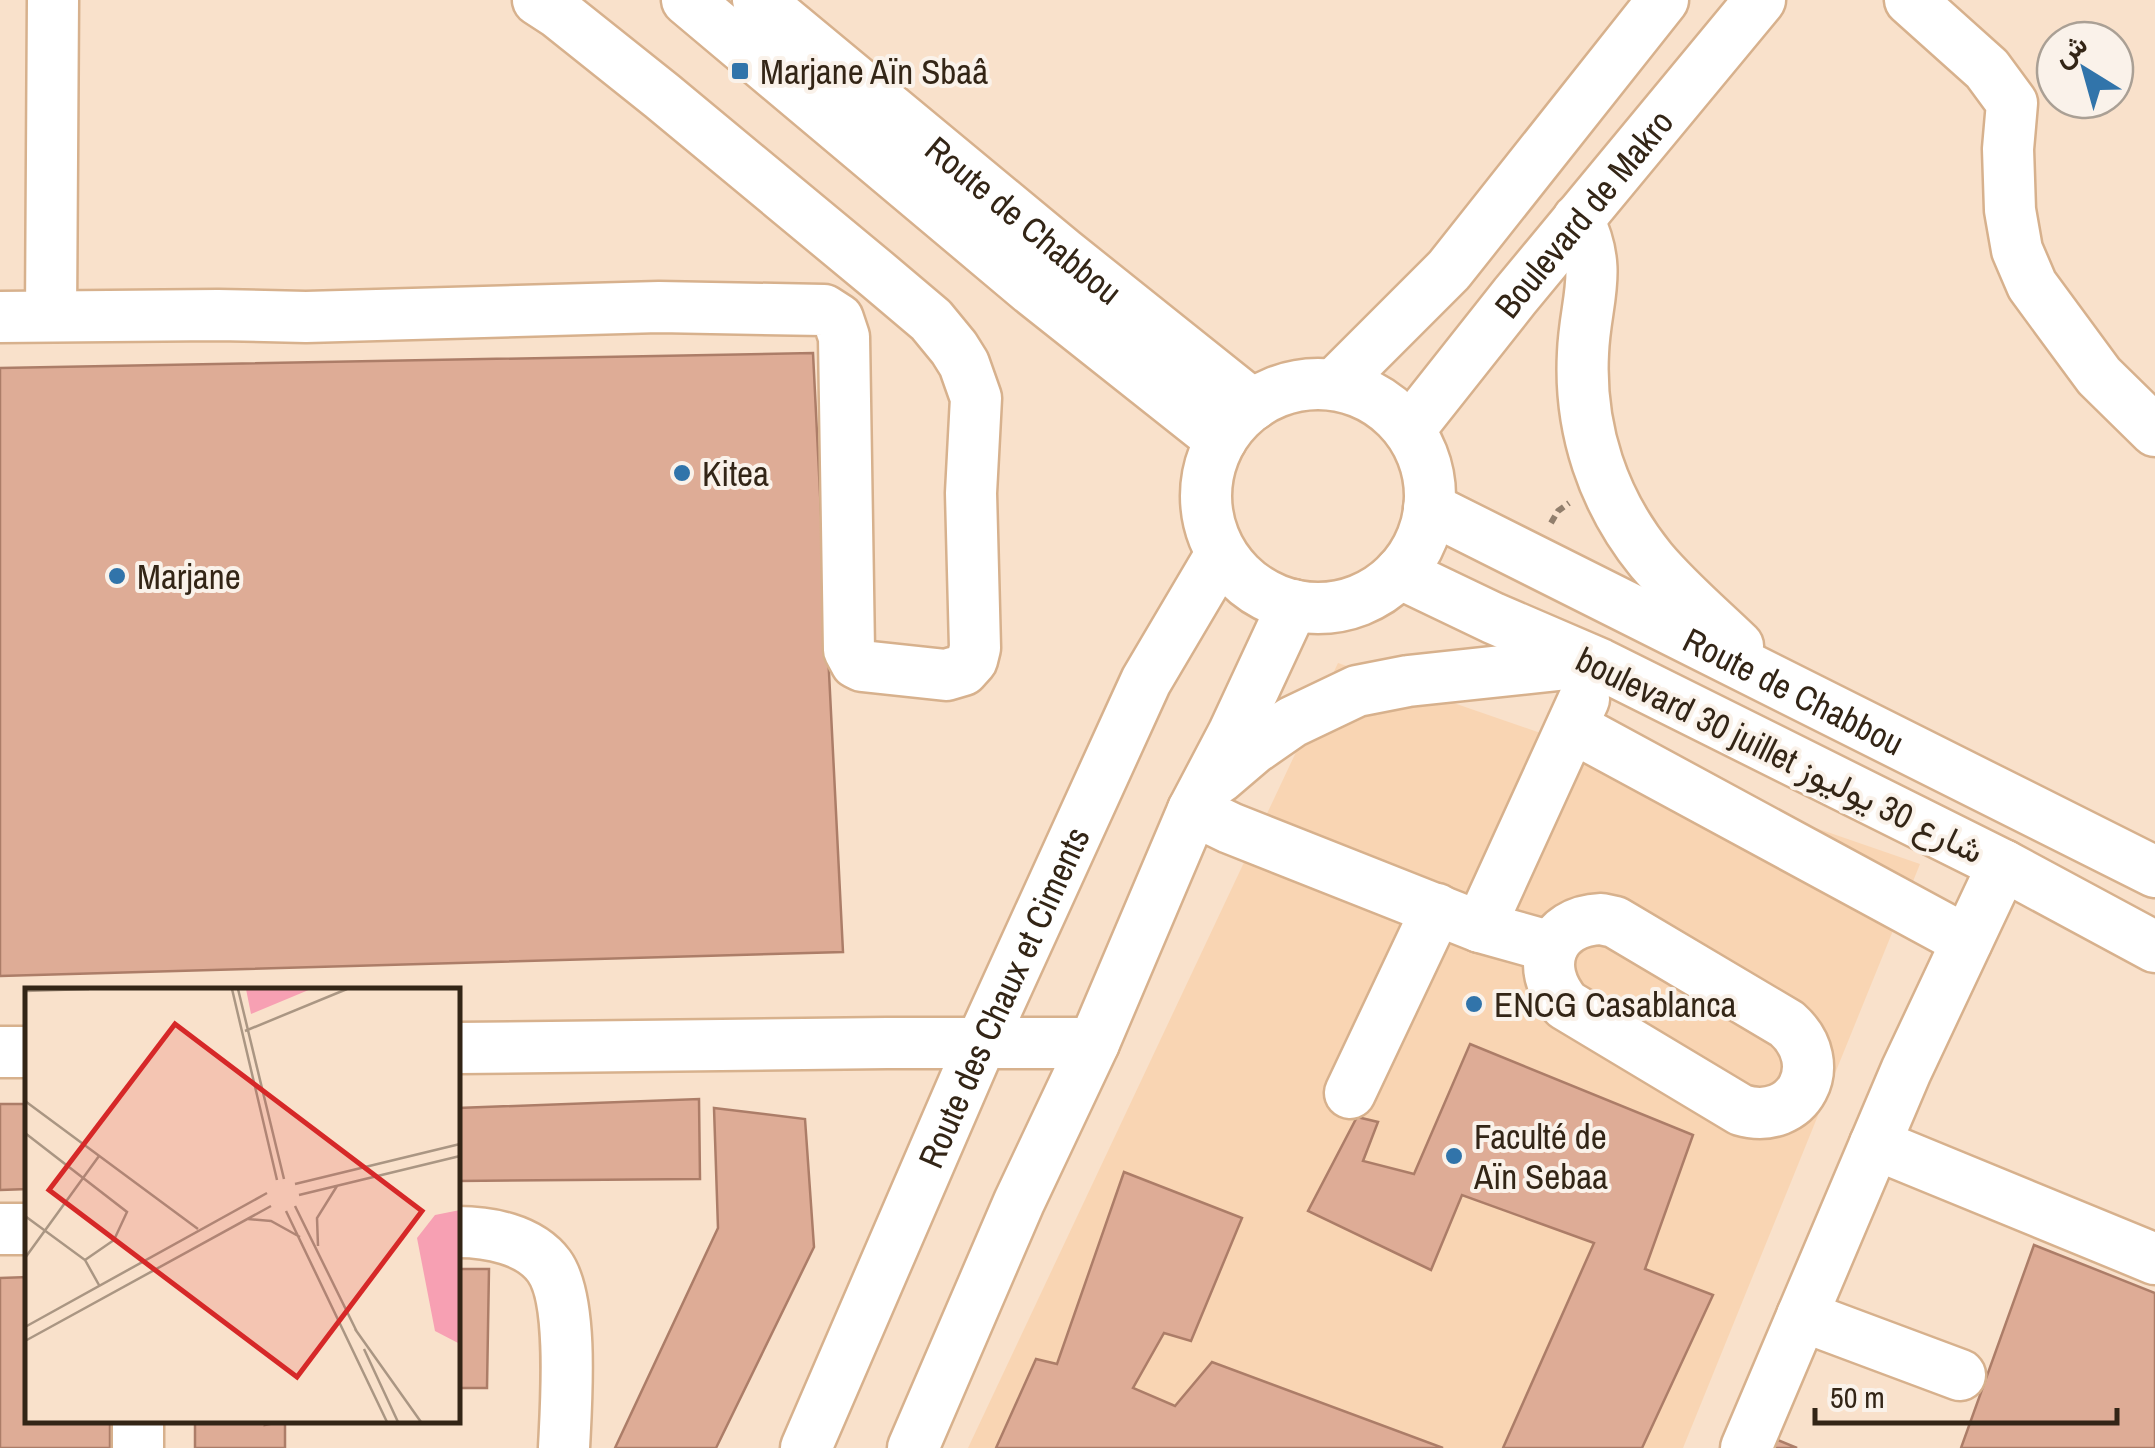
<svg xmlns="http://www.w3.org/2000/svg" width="2155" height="1448" font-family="'Archivo Narrow',Vazirmatn,sans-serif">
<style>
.built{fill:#f9d5b3}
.building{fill:#deac96;stroke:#ac7d68;stroke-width:2.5}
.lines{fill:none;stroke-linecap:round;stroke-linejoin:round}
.minor-casing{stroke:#d7b18d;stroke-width:55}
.path{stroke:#917e6c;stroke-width:6;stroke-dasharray:8 5;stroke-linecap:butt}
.minor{stroke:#fff;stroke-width:50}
.poi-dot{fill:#3174aa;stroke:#faf2ea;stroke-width:4}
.labels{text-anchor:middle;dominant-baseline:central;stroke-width:8;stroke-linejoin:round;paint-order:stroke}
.poi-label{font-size:35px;fill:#332516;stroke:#faf2ea;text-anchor:start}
.street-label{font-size:35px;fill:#332516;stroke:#faf2ea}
.inset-road{fill:none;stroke:#aa9683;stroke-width:2.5}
.view{fill:#d62828;fill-opacity:0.15;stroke:#d62828;stroke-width:5}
.inset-edge{fill:none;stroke:#332516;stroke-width:5}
</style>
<rect width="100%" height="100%" fill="#f9e1cb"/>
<polygon class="built" points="1338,663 1920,864 1683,1448 968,1448"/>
<g class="building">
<polygon points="813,353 843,952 0,976 0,368"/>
<polygon points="1470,1044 1693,1135 1645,1269 1713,1295 1642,1448 1503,1448 1594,1243 1462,1195 1431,1270 1308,1211 1357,1117 1378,1122 1363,1161 1414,1174"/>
<polygon points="699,1099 700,1179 458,1181 458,1108"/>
<polygon points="0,1104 28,1104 28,1189 0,1190"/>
<polygon points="714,1108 805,1119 814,1247 716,1448 615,1448 718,1228"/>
<polygon points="1124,1172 1242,1218 1191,1341 1164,1333 1133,1388 1175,1406 1212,1362 1443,1448 996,1448 1036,1359 1057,1364"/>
<polygon points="2034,1245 2155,1293 2155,1448 1961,1448"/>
<polygon points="458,1269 489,1269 487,1388 458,1388"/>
<polygon points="28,1277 28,1420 110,1420 110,1448 0,1448 0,1278"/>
<polygon points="195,1420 266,1420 265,1425 285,1421 285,1448 195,1448"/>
<polygon points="1763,1434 1797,1448 1758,1448"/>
</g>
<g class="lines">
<g class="minor-casing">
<g id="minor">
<polyline points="687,0 1032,290 1221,440"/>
<path id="s1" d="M 758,0 L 1063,253 L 1253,405"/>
<polyline points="1910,0 1987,69 2012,103 2008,149 2010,210 2017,250 2032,285 2099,376 2155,431"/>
<path d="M 1578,219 C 1604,271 1585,300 1583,353 C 1579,429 1603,501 1651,560 C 1677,591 1709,618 1738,646"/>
<polyline points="51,316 53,0"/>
<polyline points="0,317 218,315 306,317 659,307 824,310 838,319 844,337 849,650 856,663 862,666 946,675 963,670 972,660 975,648 971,493 976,398 964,364 954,348 931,320 879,276 662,96 558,13 538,0"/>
<circle cx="1318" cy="496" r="112"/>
<polyline points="1335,384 1449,270 1663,0"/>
<path id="s2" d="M 1409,430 L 1515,296 L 1760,0"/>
<path id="s3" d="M 1429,508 L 2155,872"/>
<polyline points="1399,573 1493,618 1600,664 2003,865 2155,947"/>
<polyline points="1572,727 1967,941"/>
<polyline points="1219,778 1253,749 1292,722 1357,691 1408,681 1586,662"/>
<polyline points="1193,810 1230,828 1480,927 1552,947"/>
<path d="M 1601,919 L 1615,922 L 1787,1024 C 1832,1064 1799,1127 1741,1110 L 1566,1005 C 1533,967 1550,921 1601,919 Z"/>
<polyline points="1480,927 1584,699"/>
<polyline points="458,1048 887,1043 1094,1043"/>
<polyline points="0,1052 28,1052"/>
<polyline points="1350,1093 1437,909"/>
<polyline points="1875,1144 2155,1259"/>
<polyline points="0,1229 28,1229"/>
<path d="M 458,1232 C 488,1232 529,1239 549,1266 C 574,1300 566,1405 564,1448"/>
<polyline points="1802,1316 1960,1375"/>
<polyline points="138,1420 138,1448"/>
<path id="s4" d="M 806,1448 L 981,1043 L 1146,681 L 1221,554"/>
<polyline points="913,1448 1019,1202 1094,1043 1193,810 1233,734 1293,605"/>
<polyline points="1746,1448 1906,1071 2003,865"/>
</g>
</g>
<polyline class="path" points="1551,523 1558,511 1569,503"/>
<use href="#minor" class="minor"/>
</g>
<g class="poi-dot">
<rect x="730" y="61" width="20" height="20" rx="5"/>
<circle cx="682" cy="473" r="10"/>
<circle cx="117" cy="576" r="10"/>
<circle cx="1474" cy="1004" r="10"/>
<circle cx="1454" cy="1156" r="10"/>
</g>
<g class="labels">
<g class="poi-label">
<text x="760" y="71">Marjane Aïn Sbaâ</text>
<text x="702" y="473">Kitea</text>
<text x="137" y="576">Marjane</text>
<text x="1494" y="1004">ENCG Casablanca</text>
<text x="1474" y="1136">Faculté de<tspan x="1474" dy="40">Aïn Sebaa</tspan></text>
</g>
<g class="street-label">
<text stroke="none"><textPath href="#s2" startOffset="278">Boulevard de Makro</textPath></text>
<text stroke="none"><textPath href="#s1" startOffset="345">Route de Chabbou</textPath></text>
<text stroke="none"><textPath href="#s3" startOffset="408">Route de Chabbou</textPath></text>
<text transform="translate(1780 755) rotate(26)">boulevard 30 juillet شارع 30 يوليوز</text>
<text stroke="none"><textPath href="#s4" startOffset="492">Route des Chaux et Ciments</textPath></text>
</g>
</g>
<g transform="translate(25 988)">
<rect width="435" height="435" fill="#f9e1cb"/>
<path d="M 221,1 L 286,1 L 226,26 ZM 435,222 L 435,356 L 410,343 L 392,250 L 410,227 Z" fill="#f7a0b3"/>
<path class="inset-road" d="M 207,1 L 252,192M 213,1 L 259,191M 0,3 L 64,1M 220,43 L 322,1M 0,113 L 173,241M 0,145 L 102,224 L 89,252 L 60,272M 270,196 L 435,156M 274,207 L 435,168M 270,218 L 332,344M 261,223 L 362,434M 0,228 L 60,272 L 74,297M 223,231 L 246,233 L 275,249M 293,258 L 292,230 L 312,198M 0,270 L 74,168M 0,339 L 242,205M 330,341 L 396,434M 0,353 L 246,218M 339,361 L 373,434"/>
<path class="view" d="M 150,36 L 397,223 L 272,389 L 24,202 Z"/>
<rect width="435" height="435" class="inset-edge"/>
</g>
<g transform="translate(2085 70) rotate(323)"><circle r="48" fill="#faf2ea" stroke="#aaa095" stroke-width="2.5"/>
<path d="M0-8L18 38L0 25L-18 38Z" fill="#3174aa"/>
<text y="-15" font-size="28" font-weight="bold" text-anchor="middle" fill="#332516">ش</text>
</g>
<path d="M1815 1408v15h302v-15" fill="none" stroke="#332516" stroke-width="5"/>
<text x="1830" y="1408" font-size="30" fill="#332516" stroke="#faf2ea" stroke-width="8" paint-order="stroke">50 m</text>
</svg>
